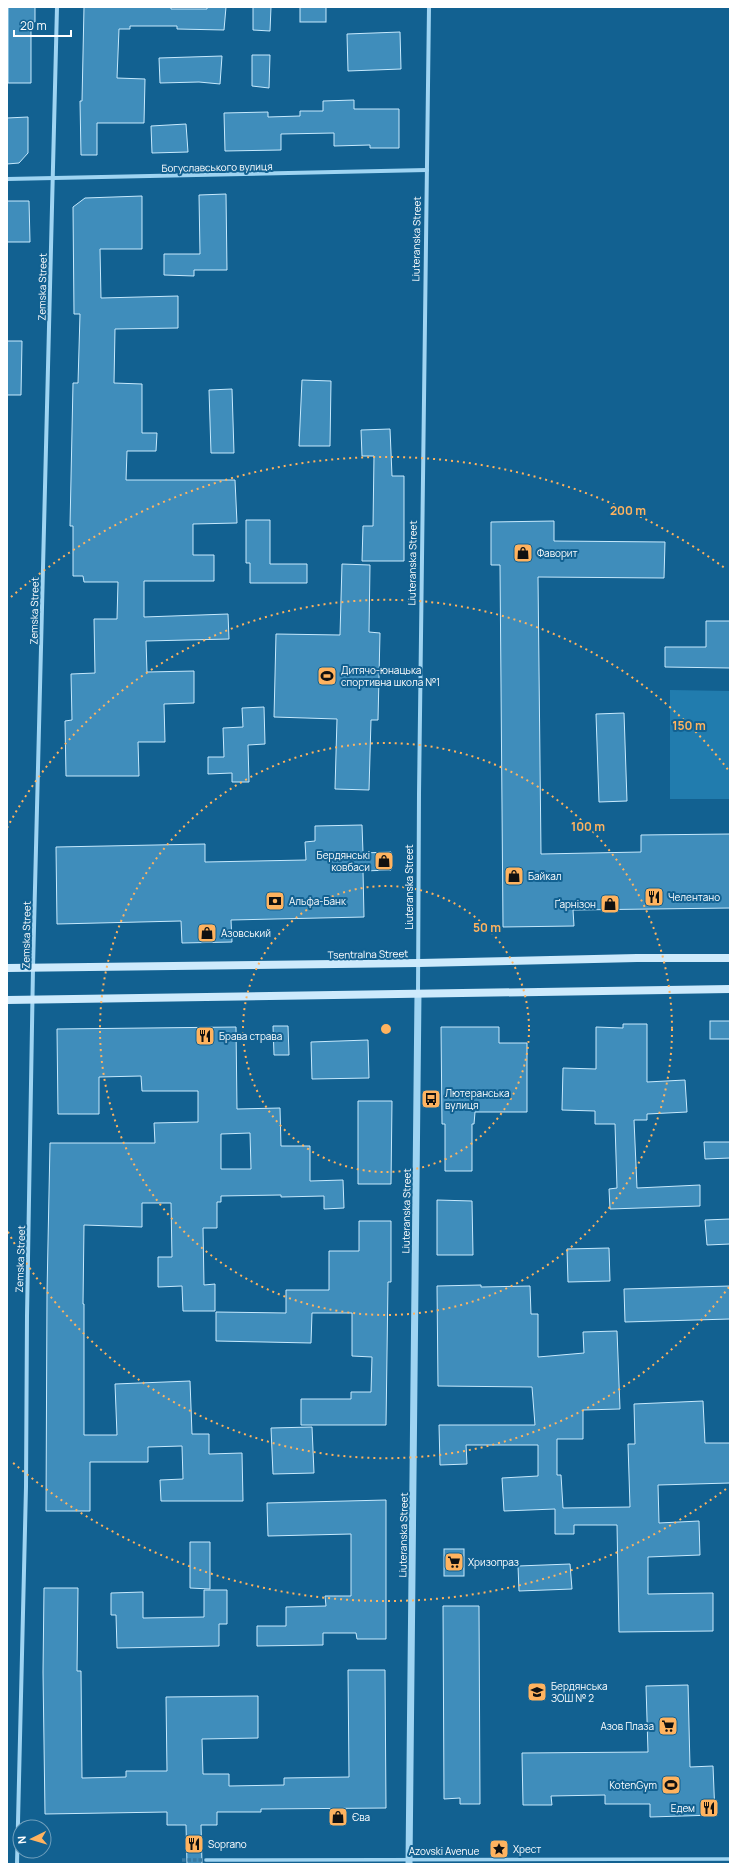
<svg xmlns="http://www.w3.org/2000/svg" width="737" height="1871" font-family="Manrope,sans-serif">
<style>
.green{fill:#217cae}
.building{fill:#3f8dbb;stroke:#c6e9fd;fill-rule:evenodd}
.lines{fill:none;stroke-linecap:round;stroke-linejoin:round}
.pedestrian-tunnel{stroke:#3679a2;stroke-width:3.5;stroke-dasharray:3.5 2;stroke-linecap:butt}
.pedestrian{stroke:#9fd4f2;stroke-width:3.5}
.minor{stroke:#9fd4f2;stroke-width:4}
.tertiary{stroke:#9fd4f2;stroke-width:7}
.secondary{stroke:#cdeafc;stroke-width:8}
.ring{fill:none;stroke:#ffb35f;stroke-width:2;stroke-dasharray:2 4}
.labels{text-anchor:middle;dominant-baseline:central;stroke-width:4;stroke-linejoin:round;paint-order:stroke}
.street-label{font-size:10px;fill:#fff;stroke:#126191}
.poi-label{font-size:10px;fill:#fff;stroke:#126191;text-anchor:start}
.centre{fill:#ffb35f;stroke:#126191;stroke-width:2}
.ring-label{font-size:12px;text-anchor:middle;font-weight:bold;fill:#ffb35f;stroke:#126191;stroke-width:4;stroke-linejoin:round;paint-order:stroke}
</style>
<rect width="100%" height="100%" fill="#126191"/>
<polygon class="green" points="670,690 730,691 729,799 670,799"/>
<g class="building">
<polygon points="8,7 35,7 35,22 31,22 31,83 8,83"/>
<polygon points="84,7 171,7 171,9 207,9 207,7 226,7 224,30 177,29 177,26 130,26 130,29 119,29 117,78 145,79 144,123 97,123 97,155 81,155 80,101 82,101"/>
<polygon points="253,7 271,7 270,31 253,30"/>
<rect x="300" y="7" width="26" height="15"/>
<polygon points="400,32 401,69 348,71 347,34"/>
<polygon points="252,55 270,55 269,88 252,86"/>
<polygon points="222,56 220,84 199,82 160,83 159,58"/>
<polygon points="354,100 354,109 399,109 399,148 370,148 370,145 334,146 334,133 281,134 281,150 225,151 224,113 268,112 268,117 300,116 300,111 323,111 323,101"/>
<polygon points="28,117 28,153 19,163 7,164 7,118"/>
<polygon points="186,124 188,152 152,153 151,126"/>
<polygon points="226,194 227,270 194,270 194,276 164,275 164,254 200,254 199,195"/>
<polygon points="142,196 142,249 100,249 101,298 178,296 178,328 115,329 114,383 142,384 142,433 157,433 156,451 127,451 126,480 235,480 237,523 193,524 193,555 214,555 214,581 144,581 144,617 228,614 229,639 146,641 147,672 194,671 194,703 164,704 165,742 138,742 139,776 66,776 65,721 72,720 71,674 95,673 94,619 117,619 118,582 84,582 83,576 73,576 73,526 70,526 72,431 73,383 78,383 80,314 74,314 73,207 85,198"/>
<polygon points="7,201 29,201 30,242 7,242"/>
<polygon points="7,341 22,341 21,395 7,395"/>
<polygon points="302,380 331,381 330,446 299,446"/>
<polygon points="232,389 234,453 211,453 209,390"/>
<polygon points="390,429 392,476 404,476 404,561 362,561 363,526 373,526 374,456 362,456 361,430"/>
<polygon points="246,520 270,520 270,564 307,564 307,583 250,583 250,563 246,563"/>
<polygon points="554,521 554,541 665,542 664,578 538,577 541,854 641,852 641,835 730,834 730,908 573,910 574,926 503,927 500,565 491,565 491,522"/>
<polygon points="342,564 370,565 369,632 380,633 378,720 371,720 369,790 335,789 337,719 274,717 276,634 340,635"/>
<polygon points="706,621 730,621 730,668 665,667 665,647 706,647"/>
<polygon points="264,707 265,744 248,745 249,782 232,782 232,773 208,774 208,757 224,757 223,728 243,727 242,708"/>
<polygon points="624,713 627,801 599,802 596,714"/>
<polygon points="362,825 363,853 391,852 391,870 363,871 364,917 231,920 232,942 182,943 181,921 57,924 56,847 205,844 205,862 306,860 305,842 315,841 315,826"/>
<rect x="710" y="1021" width="20" height="18"/>
<polygon points="623,1024 647,1024 647,1082 685,1080 687,1112 647,1114 647,1120 634,1120 637,1188 700,1185 700,1206 610,1209 609,1189 617,1188 615,1124 595,1124 595,1111 562,1110 563,1068 596,1069 596,1027 623,1028"/>
<polygon points="273,1026 288,1026 289,1055 274,1055"/>
<path d="M 236,1027 L 237,1109 L 280,1108 L 281,1146 L 310,1146 L 310,1181 L 343,1180 L 344,1208 L 324,1209 L 324,1196 L 281,1197 L 281,1195 L 221,1196 L 221,1202 L 217,1202 L 217,1228 L 203,1228 L 204,1285 L 215,1284 L 215,1311 L 183,1311 L 182,1286 L 158,1287 L 158,1257 L 172,1257 L 171,1203 L 142,1203 L 142,1227 L 84,1225 L 83,1304 L 84,1304 L 84,1435 L 117,1435 L 115,1384 L 190,1381 L 192,1434 L 209,1434 L 209,1454 L 242,1453 L 243,1501 L 161,1501 L 160,1480 L 183,1479 L 182,1446 L 148,1447 L 148,1462 L 90,1462 L 90,1511 L 46,1511 L 47,1293 L 50,1143 L 155,1143 L 154,1123 L 198,1122 L 198,1091 L 142,1091 L 141,1076 L 99,1077 L 99,1114 L 58,1114 L 57,1029 ZM 250,1133 L 251,1169 L 221,1169 L 221,1134 Z"/>
<polygon points="441,1027 499,1027 499,1043 527,1043 527,1112 475,1112 474,1124 472,1124 472,1171 445,1171 445,1124 442,1124"/>
<polygon points="368,1040 369,1078 312,1079 311,1042"/>
<polygon points="358,1101 392,1101 391,1184 358,1184"/>
<polygon points="704,1142 730,1142 730,1158 705,1159"/>
<polygon points="437,1200 472,1201 473,1255 437,1255"/>
<polygon points="730,1219 730,1244 707,1245 705,1220"/>
<polygon points="359,1221 391,1221 391,1282 388,1282 386,1425 301,1425 301,1399 351,1399 351,1392 371,1392 372,1357 352,1356 352,1313 312,1313 311,1343 216,1341 216,1312 286,1313 286,1290 329,1290 329,1251 359,1251"/>
<polygon points="609,1248 610,1281 568,1282 567,1249"/>
<polygon points="481,1285 481,1287 530,1286 531,1314 538,1314 538,1357 584,1353 583,1332 617,1331 620,1409 583,1410 583,1439 557,1439 557,1475 561,1475 563,1508 630,1507 628,1444 635,1444 634,1404 703,1401 705,1443 730,1443 730,1483 658,1485 659,1523 699,1521 700,1555 648,1557 648,1594 713,1593 713,1631 619,1632 617,1525 574,1525 574,1534 555,1534 555,1509 504,1511 502,1478 538,1476 538,1445 466,1445 467,1464 440,1465 439,1425 535,1425 532,1387 438,1386 437,1286"/>
<polygon points="730,1286 730,1319 625,1322 624,1289"/>
<polygon points="312,1427 314,1473 273,1474 271,1428"/>
<polygon points="386,1500 386,1639 357,1639 356,1633 323,1633 323,1645 257,1646 257,1626 286,1626 286,1607 326,1606 325,1596 351,1596 351,1534 268,1536 267,1503"/>
<polygon points="190,1542 210,1542 210,1589 190,1588"/>
<rect x="444" y="1549" width="20" height="27"/>
<polygon points="570,1564 572,1589 519,1591 518,1566"/>
<polygon points="44,1588 78,1588 77,1671 81,1671 82,1778 126,1777 126,1771 167,1771 166,1697 258,1696 258,1738 202,1739 203,1774 229,1774 229,1786 284,1785 284,1778 349,1777 348,1670 385,1670 386,1808 261,1809 261,1812 217,1812 217,1825 201,1825 202,1864 187,1864 186,1825 167,1825 167,1812 45,1814 43,1672"/>
<polygon points="204,1590 227,1590 227,1624 219,1624 219,1646 117,1648 116,1615 111,1615 111,1593 143,1592 143,1618 204,1617"/>
<polygon points="443,1606 479,1606 480,1804 460,1804 460,1798 444,1799"/>
<polygon points="688,1685 690,1767 713,1766 715,1815 650,1817 650,1804 605,1804 605,1795 551,1796 552,1805 523,1805 522,1753 648,1752 646,1686"/>
</g>
<g class="lines">
<polyline class="pedestrian-tunnel" points="182,1860 206,1860"/>
<polyline class="pedestrian" points="206,1860 730,1859"/>
<g class="minor">
<polyline points="7,179 427,170"/>
<polyline points="418,993 419,794 429,7"/>
<polyline points="17,1864 26,1487 27,1316 33,968 57,7"/>
</g>
<polyline class="tertiary" points="409,1864 418,993"/>
<g class="secondary">
<polyline points="7,968 419,963 637,958 730,958"/>
<polyline points="7,1000 730,989"/>
</g>
</g>
<g class="ring">
<circle cx="386" cy="1029" r="143"/>
<circle cx="386" cy="1029" r="286"/>
<path d="M729 1287A429 429 0 0 1 7 1230M7 828A429 429 0 0 1 729 771"/>
<path d="M726 1489A572 572 0 0 1 11 1461M11 597A572 572 0 0 1 726 569"/>
</g>
<defs>
<g id="shop-square" transform="scale(1)"><rect x="-9" y="-9" width="18" height="18" rx="4" fill="#ffb35f" stroke="#126191"/><path d="M-5-2.5h2.3a2.7 3.5 0 0 1 5.4 0H5L5.5 6h-11ZM-1.5-2.5h3a1.5 2.3 0 0 0-3 0Z" fill="#111"/></g>
<g id="stadium-square" transform="scale(1)"><rect x="-9" y="-9" width="18" height="18" rx="4" fill="#ffb35f" stroke="#126191"/><path d="M0-5a6.5 5 0 1 0 0 10a6.5 5 0 1 0 0-10ZM-3.5-1.8h7v3.6h-7Z" fill="#111"/></g>
<g id="restaurant-square" transform="scale(1)"><rect x="-9" y="-9" width="18" height="18" rx="4" fill="#ffb35f" stroke="#126191"/><path d="M-5-6h1v4h1v-4h1v4h1v-4h1v5L-1.5 .5V6h-2V.5L-5-1ZM5-6V6H3V1.5H1.5Q1.5-4 5-6Z" fill="#111"/></g>
<g id="bank-square" transform="scale(1)"><rect x="-9" y="-9" width="18" height="18" rx="4" fill="#ffb35f" stroke="#126191"/><path d="M-6-4H6V4H-6ZM0-2.3a2.3 2.3 0 1 0 0 4.6a2.3 2.3 0 1 0 0-4.6Z" fill="#111"/></g>
<g id="bus-square" transform="scale(1)"><rect x="-9" y="-9" width="18" height="18" rx="4" fill="#ffb35f" stroke="#126191"/><path d="M-5-6H5V4H4V6H2V4H-2V6H-4V4H-5ZM-3.5-4V0h7V-4ZM-3.5 1.2v1.5H-2V1.2ZM2 1.2v1.5H3.5V1.2Z" fill="#111"/></g>
<g id="supermarket-square" transform="scale(1)"><rect x="-9" y="-9" width="18" height="18" rx="4" fill="#ffb35f" stroke="#126191"/><path d="M-6-5.5h2.5l.6 2H6L4.5 2H-2.5L-4.4-4H-6ZM-1.5 3.2a1.3 1.3 0 1 0 .1 0ZM3 3.2a1.3 1.3 0 1 0 .1 0Z" fill="#111"/></g>
<g id="school-square" transform="scale(1)"><rect x="-9" y="-9" width="18" height="18" rx="4" fill="#ffb35f" stroke="#126191"/><path d="M0-5L7-2L0 1L-7-2ZM-4 1L0 2.5L4 1V4Q0 6-4 4Z" fill="#111"/></g>
<g id="sight-square" transform="scale(1)"><rect x="-9" y="-9" width="18" height="18" rx="4" fill="#ffb35f" stroke="#126191"/><path d="M0-6L1.8-2.2L6-1.7L2.9 1.2L3.7 5.4L0 3.3L-3.7 5.4L-2.9 1.2L-6-1.7L-1.8-2.2Z" fill="#111"/></g>
</defs>
<g fill-rule="evenodd">
<use href="#shop-square" x="523" y="553"/>
<use href="#stadium-square" x="327" y="676"/>
<use href="#shop-square" x="384" y="861"/>
<use href="#shop-square" x="514" y="876"/>
<use href="#restaurant-square" x="654" y="897"/>
<use href="#bank-square" x="275" y="901"/>
<use href="#shop-square" x="610" y="904"/>
<use href="#shop-square" x="207" y="933"/>
<use href="#restaurant-square" x="205" y="1036"/>
<use href="#bus-square" x="431" y="1099"/>
<use href="#supermarket-square" x="454" y="1562"/>
<use href="#school-square" x="537" y="1692"/>
<use href="#supermarket-square" x="668" y="1726"/>
<use href="#stadium-square" x="671" y="1785"/>
<use href="#restaurant-square" x="709" y="1808"/>
<use href="#shop-square" x="338" y="1817"/>
<use href="#restaurant-square" x="194" y="1844"/>
<use href="#sight-square" x="499" y="1849"/>
</g>
<g class="labels">
<g class="street-label">
<text transform="translate(217 167) rotate(-1)">Богуславського вулиця</text>
<text transform="translate(416 239) rotate(-89)">Liuteranska Street</text>
<text transform="translate(42 287) rotate(-89)">Zemska Street</text>
<text transform="translate(412 563) rotate(-89)">Liuteranska Street</text>
<text transform="translate(34 611) rotate(-89)">Zemska Street</text>
<text transform="translate(409 887) rotate(-90)">Liuteranska Street</text>
<text transform="translate(26 935) rotate(-89)">Zemska Street</text>
<text transform="translate(368 954) rotate(-1)">Tsentralna Street</text>
<text transform="translate(406 1211) rotate(-89)">Liuteranska Street</text>
<text transform="translate(20 1259) rotate(-88)">Zemska Street</text>
<text transform="translate(403 1535) rotate(-89)">Liuteranska Street</text>
<text x="444" y="1851">Azovski Avenue</text>
</g>
<g class="poi-label">
<text x="537" y="553">Фаворит</text>
<text x="341" y="670">Дитячо-юнацька<tspan x="341" dy="12">спортивна школа №1</tspan></text>
<text x="370" y="855" text-anchor="end">Бердянські<tspan x="370" dy="12">ковбаси</tspan></text>
<text x="528" y="876">Байкал</text>
<text x="668" y="897">Челентано</text>
<text x="289" y="901">Альфа-Банк</text>
<text x="596" y="904" text-anchor="end">Ґарнізон</text>
<text x="221" y="933">Азовський</text>
<text x="219" y="1036">Брава страва</text>
<text x="445" y="1093">Лютеранська<tspan x="445" dy="12">вулиця</tspan></text>
<text x="468" y="1562">Хризопраз</text>
<text x="551" y="1686">Бердянська<tspan x="551" dy="12">ЗОШ № 2</tspan></text>
<text x="654" y="1726" text-anchor="end">Азов Плаза</text>
<text x="657" y="1785" text-anchor="end">KotenGym</text>
<text x="695" y="1808" text-anchor="end">Едем</text>
<text x="352" y="1817">Єва</text>
<text x="208" y="1844">Soprano</text>
<text x="513" y="1849">Хрест</text>
</g>
</g>
<circle cx="386" cy="1029" r="6" class="centre"/>
<g class="ring-label">
<text x="628" y="515">200 m</text>
<text x="689" y="730">150 m</text>
<text x="588" y="831">100 m</text>
<text x="487" y="932">50 m</text>
</g>
<rect width="737" height="1871" fill="none" stroke="#ffffff" stroke-width="16"/>
<g transform="translate(32 1839) rotate(265)"><circle r="19" fill="#126191" stroke="#71a0bd"/>
<path d="M0-3L7 15L0 10L-7 15Z" fill="#ffb35f"/>
<text y="-6" font-size="11" font-weight="bold" text-anchor="middle" fill="#ffffff">N</text>
</g>
<path d="M14 30v6h57v-6" fill="none" stroke="#ffffff" stroke-width="2"/>
<text x="20" y="30" font-size="12" fill="#ffffff" stroke="#126191" stroke-width="3" paint-order="stroke">20 m</text>
</svg>
